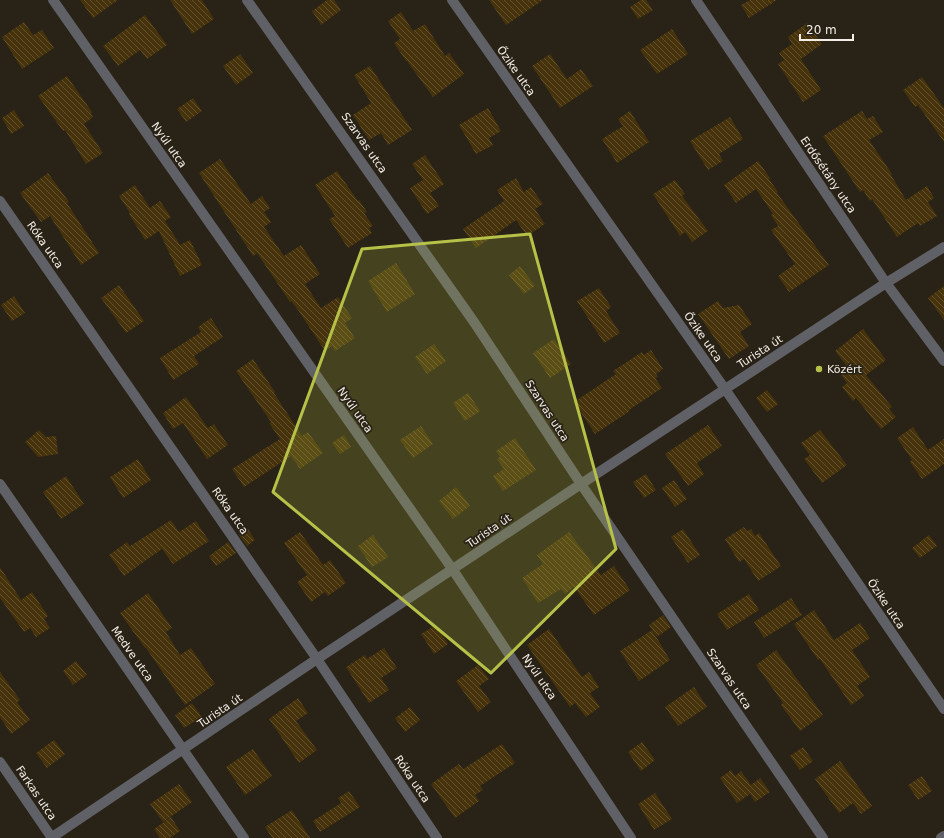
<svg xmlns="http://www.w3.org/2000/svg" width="944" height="838" font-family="'DejaVu Sans',sans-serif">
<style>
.building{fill:url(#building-back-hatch)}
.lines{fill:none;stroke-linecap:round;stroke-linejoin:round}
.minor{stroke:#606067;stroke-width:10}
.marked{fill:#b6c148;fill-opacity:0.2;stroke:#b6c148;stroke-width:3;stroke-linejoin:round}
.poi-dot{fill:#b6c148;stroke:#292216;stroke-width:1.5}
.labels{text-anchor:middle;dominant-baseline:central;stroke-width:3.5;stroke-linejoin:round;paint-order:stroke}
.street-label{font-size:11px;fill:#f3eee6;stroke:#292216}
.poi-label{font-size:11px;fill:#f3eee6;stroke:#292216;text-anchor:start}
</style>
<defs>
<pattern id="building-back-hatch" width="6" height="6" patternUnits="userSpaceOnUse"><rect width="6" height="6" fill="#46330b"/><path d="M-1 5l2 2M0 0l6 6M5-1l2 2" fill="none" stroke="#61512f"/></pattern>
</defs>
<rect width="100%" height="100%" fill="#292216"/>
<g class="building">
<polygon points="80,0 118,0 93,18"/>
<polygon points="170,0 202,0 214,19 192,34"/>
<polygon points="327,0 334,0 341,10 321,25 312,11"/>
<polygon points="489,0 543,0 506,25"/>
<polygon points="641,0 646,0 653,10 638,19 630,7"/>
<polygon points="750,0 777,0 749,18 741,5"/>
<polygon points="401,12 413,31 425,24 445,56 449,53 464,74 433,97 407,61 406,61 394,43 400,39 388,21"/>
<polygon points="145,15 167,45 147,59 140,50 118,66 103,46"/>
<polygon points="24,22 33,35 42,30 54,48 22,69 2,37"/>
<polygon points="807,23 822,44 801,59 821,90 803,102 778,64 784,60 779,53 792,44 788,37"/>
<polygon points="672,29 688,54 657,74 640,50"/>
<polygon points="240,54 253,73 236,85 223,66"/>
<polygon points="550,54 567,79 581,69 593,86 560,108 532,66"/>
<polygon points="370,66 412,130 388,145 381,133 369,140 353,115 371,103 354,75"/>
<polygon points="67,76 92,112 91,114 93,117 84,124 103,153 86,164 65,130 63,131 38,96"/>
<polygon points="922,77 944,108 944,142 918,105 915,107 903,90"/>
<polygon points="193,98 202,111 186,122 177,109"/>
<polygon points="488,108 501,131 489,138 493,145 476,154 459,125"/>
<polygon points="14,110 24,126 11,134 2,118"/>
<polygon points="630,111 649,142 617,163 602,139 623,126 618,119"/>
<polygon points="862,111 867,119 873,116 883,132 869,140 892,174 891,175 906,200 927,186 934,198 928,202 937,216 920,226 918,223 897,237 872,199 870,201 863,190 860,192 823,136"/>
<polygon points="730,117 743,139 719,154 723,161 708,170 690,141"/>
<polygon points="425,155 444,184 430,193 439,206 427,214 410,188 423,180 412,164"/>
<polygon points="220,159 251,204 262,196 270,208 264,212 271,222 264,227 284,256 301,245 320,274 305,284 321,308 338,297 352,318 345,323 355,338 335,351 332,346 325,351 298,310 291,301 290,302 257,253 253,256 199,173"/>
<polygon points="758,161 770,178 769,179 778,192 777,193 829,265 789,292 778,276 795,264 771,230 778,226 771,215 773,214 756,189 736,203 724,185"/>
<polygon points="337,171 358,201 359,200 367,212 364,213 373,226 369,228 372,233 348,248 329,219 335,216 315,185"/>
<polygon points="48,173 69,202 67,203 99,253 81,265 50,216 41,222 20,193"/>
<polygon points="516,178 524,192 531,187 543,204 535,209 545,224 527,236 516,220 476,248 463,229 504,201 497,190"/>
<polygon points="675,180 685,194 682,196 708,231 692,242 685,232 680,236 653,194"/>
<polygon points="135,185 150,208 160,201 171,217 165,221 180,245 190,240 202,265 180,276 159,231 145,240 129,214 130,213 119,196"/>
<polygon points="396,263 415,294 387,312 368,281"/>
<polygon points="520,266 535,286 524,294 509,275"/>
<polygon points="119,285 144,321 126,333 101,298"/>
<polygon points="944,286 944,320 928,298"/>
<polygon points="599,288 611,307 606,311 620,333 604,343 577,301"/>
<polygon points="14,296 25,313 12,321 1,305"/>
<polygon points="718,301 723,308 739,305 752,324 740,332 749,346 729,359 698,314"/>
<polygon points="211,318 223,337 194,356 199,364 173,380 160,358 201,332 198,327"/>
<polygon points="863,329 886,360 866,375 892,407 889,409 896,417 881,429 856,398 853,401 842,387 847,383 838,371 846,365 835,351"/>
<polygon points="554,339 571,364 550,378 533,353"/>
<polygon points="434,344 446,361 427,374 415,357"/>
<polygon points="651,350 663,369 656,374 658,377 655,378 662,388 629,410 630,411 595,434 574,402 616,374 613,371 642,352 644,355"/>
<polygon points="253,359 275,392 274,393 302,436 308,432 323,453 300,469 291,456 244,487 232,469 280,439 269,423 271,422 236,371"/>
<polygon points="767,390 778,404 767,412 756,398"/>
<polygon points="468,393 480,411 465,421 453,403"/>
<polygon points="186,397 208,428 214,424 228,445 207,459 183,423 173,429 163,413"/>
<polygon points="708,425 722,446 697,463 704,474 688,486 665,454"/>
<polygon points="421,426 433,444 413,458 400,440"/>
<polygon points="913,427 928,450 944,439 944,464 922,479 910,462 912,460 897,438"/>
<polygon points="39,430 46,437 56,436 58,454 38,457 25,442"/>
<polygon points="820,430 847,465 822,483 804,459 810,455 801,443"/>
<polygon points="344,435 351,447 340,454 332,443"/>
<polygon points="515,438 536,470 503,491 493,476 504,469 497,459 500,457 496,451"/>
<polygon points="138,459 151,480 123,498 110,477"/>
<polygon points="646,474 656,490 644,498 633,482"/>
<polygon points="66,476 84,504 61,519 43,492"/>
<polygon points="674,480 687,499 675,507 662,488"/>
<polygon points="456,487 470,506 453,519 439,501"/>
<polygon points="171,520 179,532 196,521 209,541 173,564 162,549 124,576 109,555 127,542 130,546"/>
<polygon points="744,527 747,531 751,529 755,536 759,533 781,566 758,581 744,559 739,562 725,539"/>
<polygon points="248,529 255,540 247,546 239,535"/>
<polygon points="683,529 700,555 688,563 671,537"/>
<polygon points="300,532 323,565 330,560 346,583 328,596 325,592 311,602 297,582 307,575 284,543"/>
<polygon points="569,532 601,575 614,566 630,590 594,615 574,587 565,594 561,589 538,603 522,578 543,564 537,555"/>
<polygon points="373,535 388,557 372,567 358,546"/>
<polygon points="929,535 937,546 920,558 912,548"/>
<polygon points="228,542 236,553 216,566 209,556"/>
<polygon points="0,567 21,600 32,592 48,616 44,619 50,628 36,637 30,628 24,632 0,598"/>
<polygon points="148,593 172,628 166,632 180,655 191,648 215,684 185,705 146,648 145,648 120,613"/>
<polygon points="749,594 759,610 727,630 717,614"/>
<polygon points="791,598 802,615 764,638 754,622"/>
<polygon points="814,610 834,640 860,623 870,638 852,650 870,677 857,686 864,696 851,705 820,659 818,660 794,624"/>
<polygon points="663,615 671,627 657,637 649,625"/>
<polygon points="436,625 448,644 434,654 421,634"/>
<polygon points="549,629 582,677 589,672 599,687 590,693 600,707 586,717 575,703 570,707 527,645"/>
<polygon points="652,630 670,660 639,681 620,651"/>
<polygon points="384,648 397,668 381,678 389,690 369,703 346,667 365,655 367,659"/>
<polygon points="776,650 823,715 800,731 781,705 783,703 756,665"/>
<polygon points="76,661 87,675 73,685 63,671"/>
<polygon points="478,665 489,679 479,686 491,702 478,712 456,681"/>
<polygon points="0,672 20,700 17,702 30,720 11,734 0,717"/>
<polygon points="694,687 707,707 678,726 665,707"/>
<polygon points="298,698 308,713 296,721 317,750 299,763 269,719"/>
<polygon points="192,703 202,717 184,728 175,715"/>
<polygon points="410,707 420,720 405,732 395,718"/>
<polygon points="54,740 65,754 47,768 36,753"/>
<polygon points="642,742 655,760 641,771 628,752"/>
<polygon points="502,744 515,763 480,786 483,790 475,795 479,801 455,818 431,784 459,764 463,769"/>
<polygon points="803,747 813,761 800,770 790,756"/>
<polygon points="253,749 272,776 245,795 226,767"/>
<polygon points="840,761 872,806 861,814 853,803 839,813 815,779"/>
<polygon points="731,770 735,776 741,771 751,785 760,778 770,792 755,802 750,794 737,803 720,778"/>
<polygon points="922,776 932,791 918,800 908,785"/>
<polygon points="179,784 192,802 163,822 150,804"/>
<polygon points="349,791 360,807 320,832 313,821 341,803 338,798"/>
<polygon points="655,793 672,819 654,830 638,804"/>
<polygon points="292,810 310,838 272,838 265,827"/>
<polygon points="171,817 180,831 170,838 160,838 154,829"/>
</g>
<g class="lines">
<g class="minor">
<polyline points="53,0 453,570 631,838"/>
<polyline points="247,0 474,322 581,484 823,838"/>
<polyline points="452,0 725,389 944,709"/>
<polyline points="696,0 886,283 944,361"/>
<polyline points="0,201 317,659 437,838"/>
<polyline points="0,484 244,838"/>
<polyline points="0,762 52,838"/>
<polyline points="51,838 317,659 581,484 886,283 944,247"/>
<polyline points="941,838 944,836"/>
</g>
</g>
<path class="marked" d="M 530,234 L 616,549 L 491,673 L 273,492 L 362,249 Z"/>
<circle class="poi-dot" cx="819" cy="369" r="4"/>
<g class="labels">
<g class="street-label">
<text transform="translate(516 71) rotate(55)">Őzike utca</text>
<text transform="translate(364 143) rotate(55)">Szarvas utca</text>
<text transform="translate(169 145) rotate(55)">Nyúl utca</text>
<text transform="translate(828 175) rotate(56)">Erdősétány utca</text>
<text transform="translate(45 245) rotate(55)">Róka utca</text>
<text transform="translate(703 337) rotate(55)">Őzike utca</text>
<text transform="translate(760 352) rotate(-33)">Turista út</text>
<text transform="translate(355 410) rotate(55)">Nyúl utca</text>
<text transform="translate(547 411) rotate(57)">Szarvas utca</text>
<text transform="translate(230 511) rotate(55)">Róka utca</text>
<text transform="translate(489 531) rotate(-34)">Turista út</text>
<text transform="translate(886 604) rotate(56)">Őzike utca</text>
<text transform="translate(132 654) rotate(55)">Medve utca</text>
<text transform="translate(539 677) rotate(56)">Nyúl utca</text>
<text transform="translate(729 679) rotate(56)">Szarvas utca</text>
<text transform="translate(220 711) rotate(-34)">Turista út</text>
<text transform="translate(412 779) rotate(56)">Róka utca</text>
<text transform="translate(36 793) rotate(56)">Farkas utca</text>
</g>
<g class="poi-label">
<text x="827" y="369">Közért</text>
</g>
</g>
<path d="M800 34v6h53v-6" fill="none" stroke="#f3eee6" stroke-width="2"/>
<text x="806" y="34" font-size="12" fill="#f3eee6" stroke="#292216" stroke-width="3" paint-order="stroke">20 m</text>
</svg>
